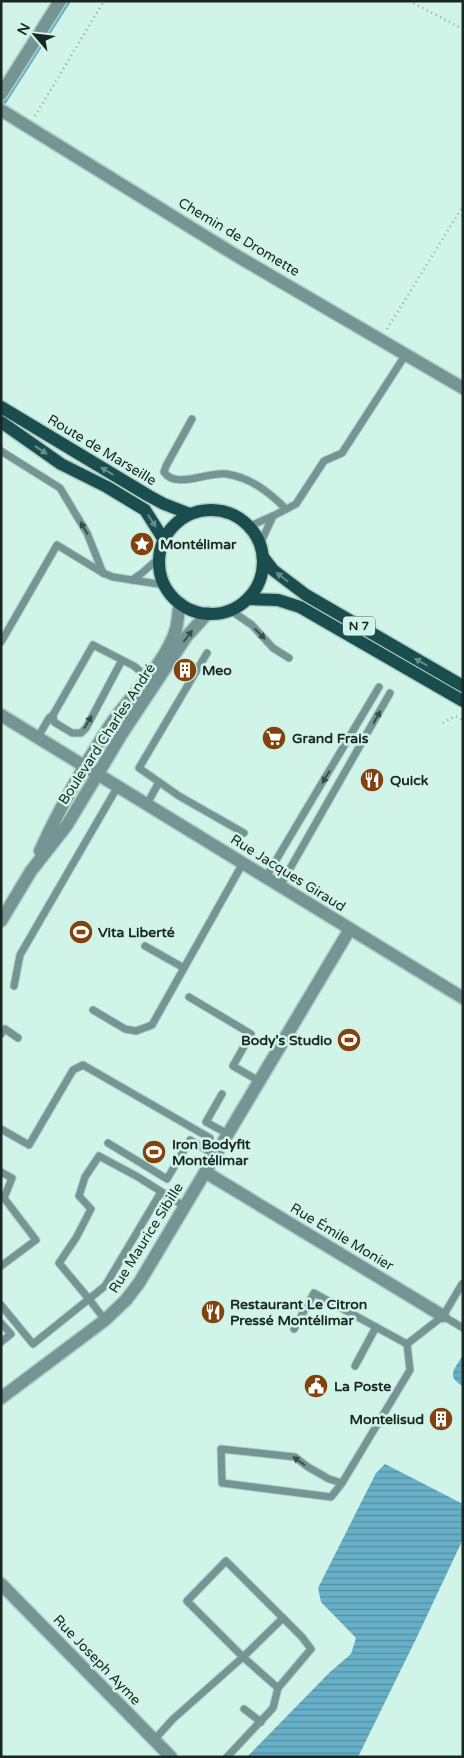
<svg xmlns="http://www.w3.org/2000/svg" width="464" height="1758" font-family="'Varela Round',sans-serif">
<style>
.water{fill:url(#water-rules)}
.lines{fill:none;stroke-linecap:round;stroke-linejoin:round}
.stream{stroke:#67b0c7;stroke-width:4}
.lane-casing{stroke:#b0cfc4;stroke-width:9}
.street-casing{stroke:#b0cfc4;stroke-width:15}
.primary-casing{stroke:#b0cfc4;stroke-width:15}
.path{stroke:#8ca79e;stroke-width:2.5;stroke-dasharray:1 4;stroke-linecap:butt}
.lane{stroke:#759595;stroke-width:7}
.street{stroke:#759595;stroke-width:12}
.primary{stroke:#194d4e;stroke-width:12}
.oneway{fill:#63908c}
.oneway2{fill:#394d4a}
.labels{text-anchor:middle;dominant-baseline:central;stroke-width:5;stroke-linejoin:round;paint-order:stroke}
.shield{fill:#d1f4e8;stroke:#50645d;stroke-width:1}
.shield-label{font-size:12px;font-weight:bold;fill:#192622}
.street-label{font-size:14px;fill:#192622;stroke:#d1f4e8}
.poi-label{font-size:14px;font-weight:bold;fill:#192622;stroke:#d1f4e8;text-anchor:start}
</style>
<defs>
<pattern id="water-rules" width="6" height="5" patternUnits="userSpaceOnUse" patternTransform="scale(1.25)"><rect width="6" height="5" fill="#67b0c7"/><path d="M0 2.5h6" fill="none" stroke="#548fa1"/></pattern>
</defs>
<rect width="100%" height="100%" fill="#d1f4e8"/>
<g class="water">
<path d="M 463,1355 L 463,1386 C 445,1376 455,1369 463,1355 Z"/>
<polygon points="385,1464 463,1504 463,1539 416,1639 358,1757 247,1757 330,1672 351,1654 356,1638 321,1602 318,1588 376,1473"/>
</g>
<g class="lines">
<polyline class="stream" points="4,103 69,1"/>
<g class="lane-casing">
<g id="lane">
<path d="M 192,419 L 166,466 L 164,472 C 176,490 208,471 227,474 C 251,478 269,492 286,509"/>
<polyline points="1,451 60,488 87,533 103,573"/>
<polyline points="250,526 273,516 296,504 324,461 342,453 406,354"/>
<polyline points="260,544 273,516"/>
<polyline points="132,580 142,573 159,558"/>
<polyline points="230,610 252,625 273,648 289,658"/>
<polyline points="1,642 57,545 103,573 113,577 165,585"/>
<polyline points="207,653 139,768 179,796 244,833"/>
<polyline points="53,715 54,722 72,733 81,733 86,728 122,660"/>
<polyline points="38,737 49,718 53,715 93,645 134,666 147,677"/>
<polyline points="147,804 159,782"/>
<polyline points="266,877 379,687"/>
<polyline points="280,886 390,693"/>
<polyline points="145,946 184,968"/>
<polyline points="14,986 20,955 118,786"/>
<polyline points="189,997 251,1034 233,1066 259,1081"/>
<polyline points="93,1010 125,1029 136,1031 152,1025 243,863"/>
<polyline points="1,1034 5,1029 18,1038"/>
<polyline points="222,1094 206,1122 228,1134"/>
<polyline points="1,1129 29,1145 73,1070 83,1065 210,1138"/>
<polyline points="108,1143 167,1179 190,1140 215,1155"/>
<polyline points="1,1172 12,1178 4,1198 36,1240 1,1266"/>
<polyline points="1,1305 33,1344 89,1299 59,1263 76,1238 91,1209 79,1196 85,1177 99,1156 138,1177 184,1206"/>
<polyline points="443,1316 463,1328"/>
<polyline points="105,1320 89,1299 105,1286 161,1192"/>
<polyline points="1,1323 11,1334 1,1342"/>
<polyline points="294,1329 314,1293 407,1344"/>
<polyline points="355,1366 376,1327"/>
<polyline points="342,1483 329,1479 308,1467 295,1457 221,1449 222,1483 331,1497 342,1483 410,1370 407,1344 443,1316 462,1284"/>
<polyline points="278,1688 243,1657 283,1618"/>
<polyline points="244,1709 261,1722"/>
<polyline points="154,1740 173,1719 243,1657 187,1601 226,1561 302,1637 311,1649 278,1688 273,1708 227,1757"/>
</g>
</g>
<g class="street-casing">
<g id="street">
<polyline points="1,94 60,1"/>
<polyline points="1,110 237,256 463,388"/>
<polyline points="1,715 463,998"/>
<path d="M 40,851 C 59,809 82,769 107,730 C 127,698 165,666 176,629 C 178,621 178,612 180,603"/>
<polyline points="1,921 31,871 67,825 123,732 186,637 208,613"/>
<polyline points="205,1172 443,1316"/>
<polyline points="1,1398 105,1320 126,1300 139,1283 350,929"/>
<polyline points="1,1584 171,1757"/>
</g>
</g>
<g class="primary-casing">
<g id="primary">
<polyline points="1,407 149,496 164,504 190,514"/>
<polyline points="1,422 61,464 107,487 145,510 164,540"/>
<circle cx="211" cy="562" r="52"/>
<polyline points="263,557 273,570 306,595 463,686"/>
<polyline points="248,599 278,600 300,607 463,701"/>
</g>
</g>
<g class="path">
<polyline points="409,1 463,29"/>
<polyline points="35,116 104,1"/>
<polyline points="387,329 463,206"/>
<polyline points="443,723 455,716 463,720"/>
</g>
<use href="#lane" class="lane"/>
<use href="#street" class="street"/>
<use href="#primary" class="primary"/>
</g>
<defs><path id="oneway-solid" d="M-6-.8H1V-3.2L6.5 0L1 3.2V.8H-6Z" transform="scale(1.25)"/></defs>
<g class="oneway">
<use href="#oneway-solid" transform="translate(41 450) rotate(34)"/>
<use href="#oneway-solid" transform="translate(107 471) rotate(-149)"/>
<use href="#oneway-solid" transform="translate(152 521) rotate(57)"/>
<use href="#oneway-solid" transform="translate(282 577) rotate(-143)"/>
<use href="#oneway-solid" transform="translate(421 662) rotate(-150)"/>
</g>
<g class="oneway2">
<use href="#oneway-solid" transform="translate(84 528) rotate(-120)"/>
<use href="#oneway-solid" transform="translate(260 634) rotate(46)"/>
<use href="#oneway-solid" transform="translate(188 636) rotate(-53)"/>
<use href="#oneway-solid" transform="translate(377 717) rotate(-61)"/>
<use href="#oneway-solid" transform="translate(88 722) rotate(-59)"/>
<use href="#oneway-solid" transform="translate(326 777) rotate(121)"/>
<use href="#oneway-solid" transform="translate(299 1461) rotate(-145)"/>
</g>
<defs>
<g id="sight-disc" transform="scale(1.25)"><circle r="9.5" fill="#83420d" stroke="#d1f4e8"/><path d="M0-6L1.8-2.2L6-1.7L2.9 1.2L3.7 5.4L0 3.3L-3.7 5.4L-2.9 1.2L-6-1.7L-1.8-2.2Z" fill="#fff"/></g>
<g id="building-disc" transform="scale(1.25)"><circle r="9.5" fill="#83420d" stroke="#d1f4e8"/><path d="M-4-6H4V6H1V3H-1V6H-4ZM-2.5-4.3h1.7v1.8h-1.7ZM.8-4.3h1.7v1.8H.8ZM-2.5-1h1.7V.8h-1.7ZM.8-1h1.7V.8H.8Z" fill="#fff"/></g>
<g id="supermarket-disc" transform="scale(1.25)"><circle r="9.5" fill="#83420d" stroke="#d1f4e8"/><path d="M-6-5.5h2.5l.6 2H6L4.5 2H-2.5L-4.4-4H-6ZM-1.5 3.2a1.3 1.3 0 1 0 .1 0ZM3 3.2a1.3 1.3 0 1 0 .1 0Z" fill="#fff"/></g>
<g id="restaurant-disc" transform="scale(1.25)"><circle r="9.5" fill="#83420d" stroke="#d1f4e8"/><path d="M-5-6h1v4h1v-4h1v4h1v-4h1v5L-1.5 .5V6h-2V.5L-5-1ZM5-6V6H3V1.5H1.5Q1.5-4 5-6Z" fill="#fff"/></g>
<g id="stadium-disc" transform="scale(1.25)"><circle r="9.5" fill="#83420d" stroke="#d1f4e8"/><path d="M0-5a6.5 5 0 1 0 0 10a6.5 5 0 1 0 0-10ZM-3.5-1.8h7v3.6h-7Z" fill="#fff"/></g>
<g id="civic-disc" transform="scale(1.25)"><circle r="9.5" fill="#83420d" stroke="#d1f4e8"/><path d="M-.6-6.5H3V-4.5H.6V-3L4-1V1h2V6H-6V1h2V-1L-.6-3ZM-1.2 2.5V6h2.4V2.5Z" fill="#fff"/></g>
</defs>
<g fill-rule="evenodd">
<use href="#sight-disc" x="142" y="544"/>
<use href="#building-disc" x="185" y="670"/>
<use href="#supermarket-disc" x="274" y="738"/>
<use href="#restaurant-disc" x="372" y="780"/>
<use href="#stadium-disc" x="81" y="932"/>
<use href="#stadium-disc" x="349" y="1040"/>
<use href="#stadium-disc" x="154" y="1152"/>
<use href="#restaurant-disc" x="213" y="1312"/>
<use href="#civic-disc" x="316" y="1386"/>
<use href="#building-disc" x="441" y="1419"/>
</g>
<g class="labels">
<rect class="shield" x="343" y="616.5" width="32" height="19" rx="4"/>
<g class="shield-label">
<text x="359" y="626">N 7</text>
</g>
<g class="street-label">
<text transform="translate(239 237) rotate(31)">Chemin de Dromette</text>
<text transform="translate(102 450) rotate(31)">Route de Marseille</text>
<text transform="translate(107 734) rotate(-57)">Boulevard Charles André</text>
<text transform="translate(288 873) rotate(32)">Rue Jacques Giraud</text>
<text transform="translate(342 1237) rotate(31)">Rue Émile Monier</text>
<text transform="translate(146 1238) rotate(-58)">Rue Maurice Sibille</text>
<text transform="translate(97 1660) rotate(46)">Rue Joseph Ayme</text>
</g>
<g class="poi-label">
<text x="160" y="544">Montélimar</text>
<text x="202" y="670">Meo</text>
<text x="292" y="738">Grand Frais</text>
<text x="390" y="780">Quick</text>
<text x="98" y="932">Vita Liberté</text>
<text x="332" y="1040" text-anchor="end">Body's Studio</text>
<text x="172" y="1144">Iron Bodyfit<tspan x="172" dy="16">Montélimar</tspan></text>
<text x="230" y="1304">Restaurant Le Citron<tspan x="230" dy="16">Pressé Montélimar</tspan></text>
<text x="334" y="1386">La Poste</text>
<text x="424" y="1419" text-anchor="end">Montelisud</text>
</g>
</g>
<rect width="464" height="1758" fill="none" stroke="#192622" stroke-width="5"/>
<g transform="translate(35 35) rotate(298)" stroke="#d1f4e8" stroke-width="4" paint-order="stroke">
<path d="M0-4L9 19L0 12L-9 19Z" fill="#192622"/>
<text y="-8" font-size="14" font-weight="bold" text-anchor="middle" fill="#192622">N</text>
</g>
</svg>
